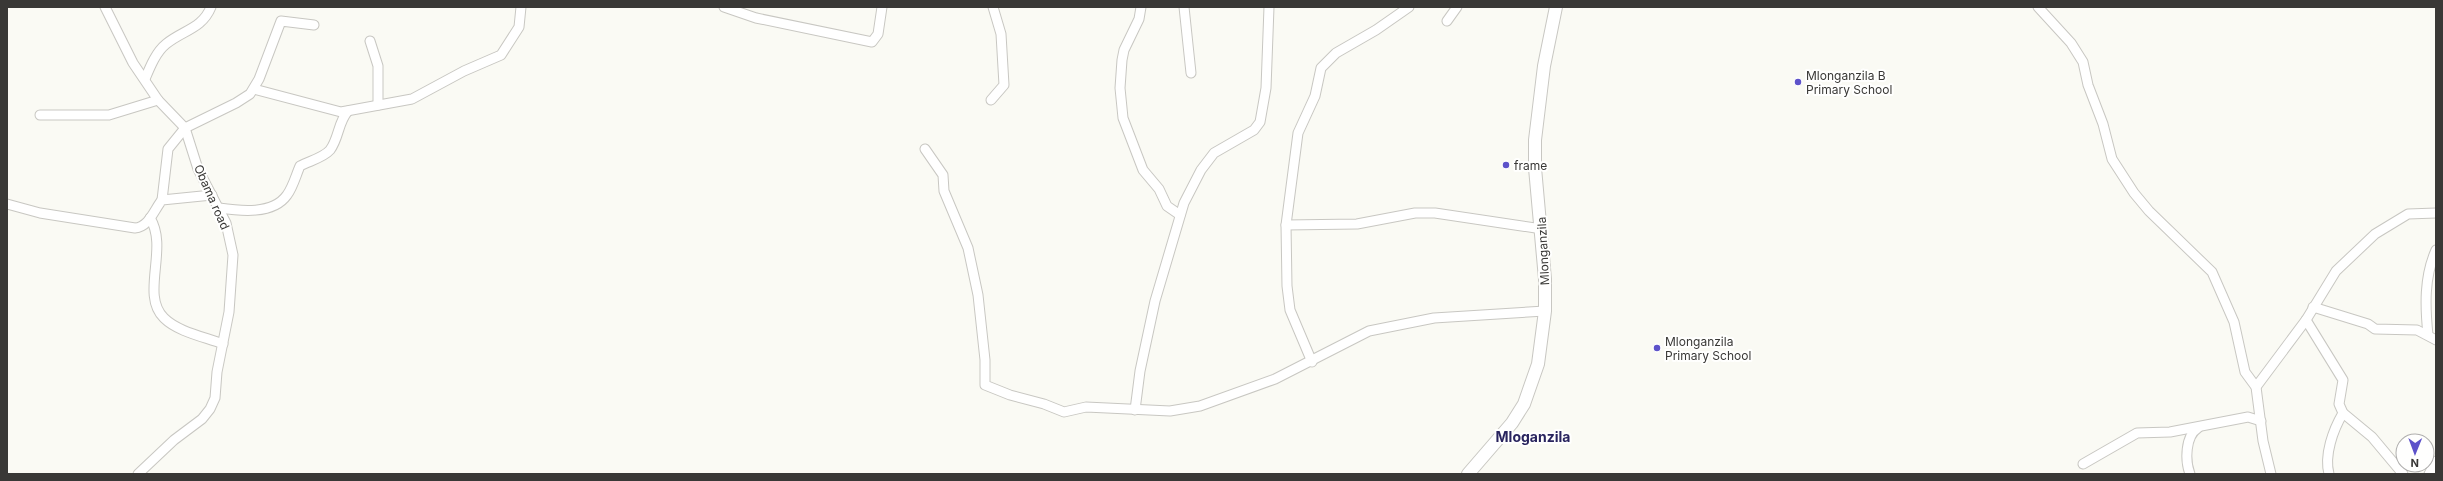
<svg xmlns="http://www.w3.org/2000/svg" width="2443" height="481" font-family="Inter,sans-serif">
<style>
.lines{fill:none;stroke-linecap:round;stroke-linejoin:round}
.minor-casing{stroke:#c8c7c2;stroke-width:11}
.tertiary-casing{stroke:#c8c7c2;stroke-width:14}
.minor{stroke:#fff;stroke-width:9}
.tertiary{stroke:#fff;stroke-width:12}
.poi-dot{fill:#5d52ca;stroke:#fffffe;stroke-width:1.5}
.labels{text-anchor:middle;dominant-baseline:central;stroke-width:4;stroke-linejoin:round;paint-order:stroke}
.poi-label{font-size:12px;fill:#393836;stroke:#fffffe;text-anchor:start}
.street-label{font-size:12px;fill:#393836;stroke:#fffffe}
.quarter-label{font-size:14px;font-weight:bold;fill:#29245e;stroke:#fffffe}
</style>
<rect width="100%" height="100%" fill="#fafaf4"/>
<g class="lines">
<g class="minor-casing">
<g id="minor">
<polyline points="105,7 133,63 158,100 185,128 198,169 226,223 233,255 229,312 217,372 215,398 210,409 202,419 174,440 138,474"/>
<polyline points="724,7 756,18 872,42 878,34 882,7"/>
<polyline points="1141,7 1139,19 1124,50 1122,60 1120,88 1123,118 1143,170 1159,189 1167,206 1180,215"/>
<polyline points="1184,7 1191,73"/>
<polyline points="2038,7 2071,43 2083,62 2088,85 2103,124 2112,159 2134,193 2149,211 2212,272 2234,322 2245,372 2256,387 2263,441 2271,474"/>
<polyline points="1447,21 1457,7"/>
<polyline points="370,41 378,66 378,105"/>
<path d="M 145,79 C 150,67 156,52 166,44 C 183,30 202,29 211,7"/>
<polyline points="254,89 341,112 412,99 464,71 501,55 519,27 521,7"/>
<polyline points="991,100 1004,85 1001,34 993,7"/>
<polyline points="40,115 109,115 158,100"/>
<polyline points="925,149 943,175 944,191 968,248 978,295 985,360 985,385 1010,395 1044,404 1064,412 1086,407 1170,411 1200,406 1275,379 1369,331 1434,318 1545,311"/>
<polyline points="162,200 168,149 185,128 236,103 250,94 259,79 281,21 314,25"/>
<path d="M 7,204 L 40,213 L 135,228 C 149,227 154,210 162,200 L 212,195"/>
<path d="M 219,208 C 240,211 273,215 287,195 C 293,187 296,175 300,166 C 309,161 323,158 330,150 C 339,138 338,122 348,111"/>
<path d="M 150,218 C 169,248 140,295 164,318 C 178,332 205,337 223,344"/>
<polyline points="1286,225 1357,224 1415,213 1435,213 1542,229"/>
<polyline points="2313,307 2368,324 2375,329 2417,330 2436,340"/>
<polyline points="2306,320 2343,380 2339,404 2343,413 2372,437 2403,474"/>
<path d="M 2428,335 C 2425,306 2424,277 2436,250"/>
<polyline points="1312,362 1290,310 1287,286 1286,225 1298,133 1315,96 1321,68 1336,53 1376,30 1409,7"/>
<polyline points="2256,387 2306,320 2336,271 2375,234 2408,214 2436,213"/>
<polyline points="1135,410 1140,371 1155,301 1184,203 1201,170 1214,153 1254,130 1260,122 1266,88 1269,7"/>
<polyline points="2083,464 2137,433 2170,432 2248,417 2261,421"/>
<path d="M 2190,474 C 2185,461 2185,436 2198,428"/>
<path d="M 2329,474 C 2324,455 2333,430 2343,413"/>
<polyline points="2429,474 2436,461"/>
</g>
</g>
<g class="tertiary-casing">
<polyline id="tertiary" points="1468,474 1512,423 1524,404 1538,364 1545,311 1545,279 1535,168 1535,140 1544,66 1556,7"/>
</g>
<use href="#minor" class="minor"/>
<use href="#tertiary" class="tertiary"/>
</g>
<g class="poi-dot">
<circle cx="1798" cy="82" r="4"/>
<circle cx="1506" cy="165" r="4"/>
<circle cx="1657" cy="348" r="4"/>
</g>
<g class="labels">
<g class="poi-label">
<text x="1806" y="75">Mlonganzila B<tspan x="1806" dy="14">Primary School</tspan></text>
<text x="1514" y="165">frame</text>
<text x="1665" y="341">Mlonganzila<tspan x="1665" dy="14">Primary School</tspan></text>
</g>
<g class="street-label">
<text transform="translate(212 197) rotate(66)">Obama road</text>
<text transform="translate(1543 251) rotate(-93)">Mlonganzila</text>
</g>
<g class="quarter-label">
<text x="1533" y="436">Mloganzila</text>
</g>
</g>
<rect width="2443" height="481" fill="none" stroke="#393836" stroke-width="16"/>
<g transform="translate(2415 453) rotate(181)"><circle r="19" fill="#fffffe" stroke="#b0afae"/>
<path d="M0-3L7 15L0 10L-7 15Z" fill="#5d52ca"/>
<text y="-6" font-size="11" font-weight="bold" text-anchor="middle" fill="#393836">N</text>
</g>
</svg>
